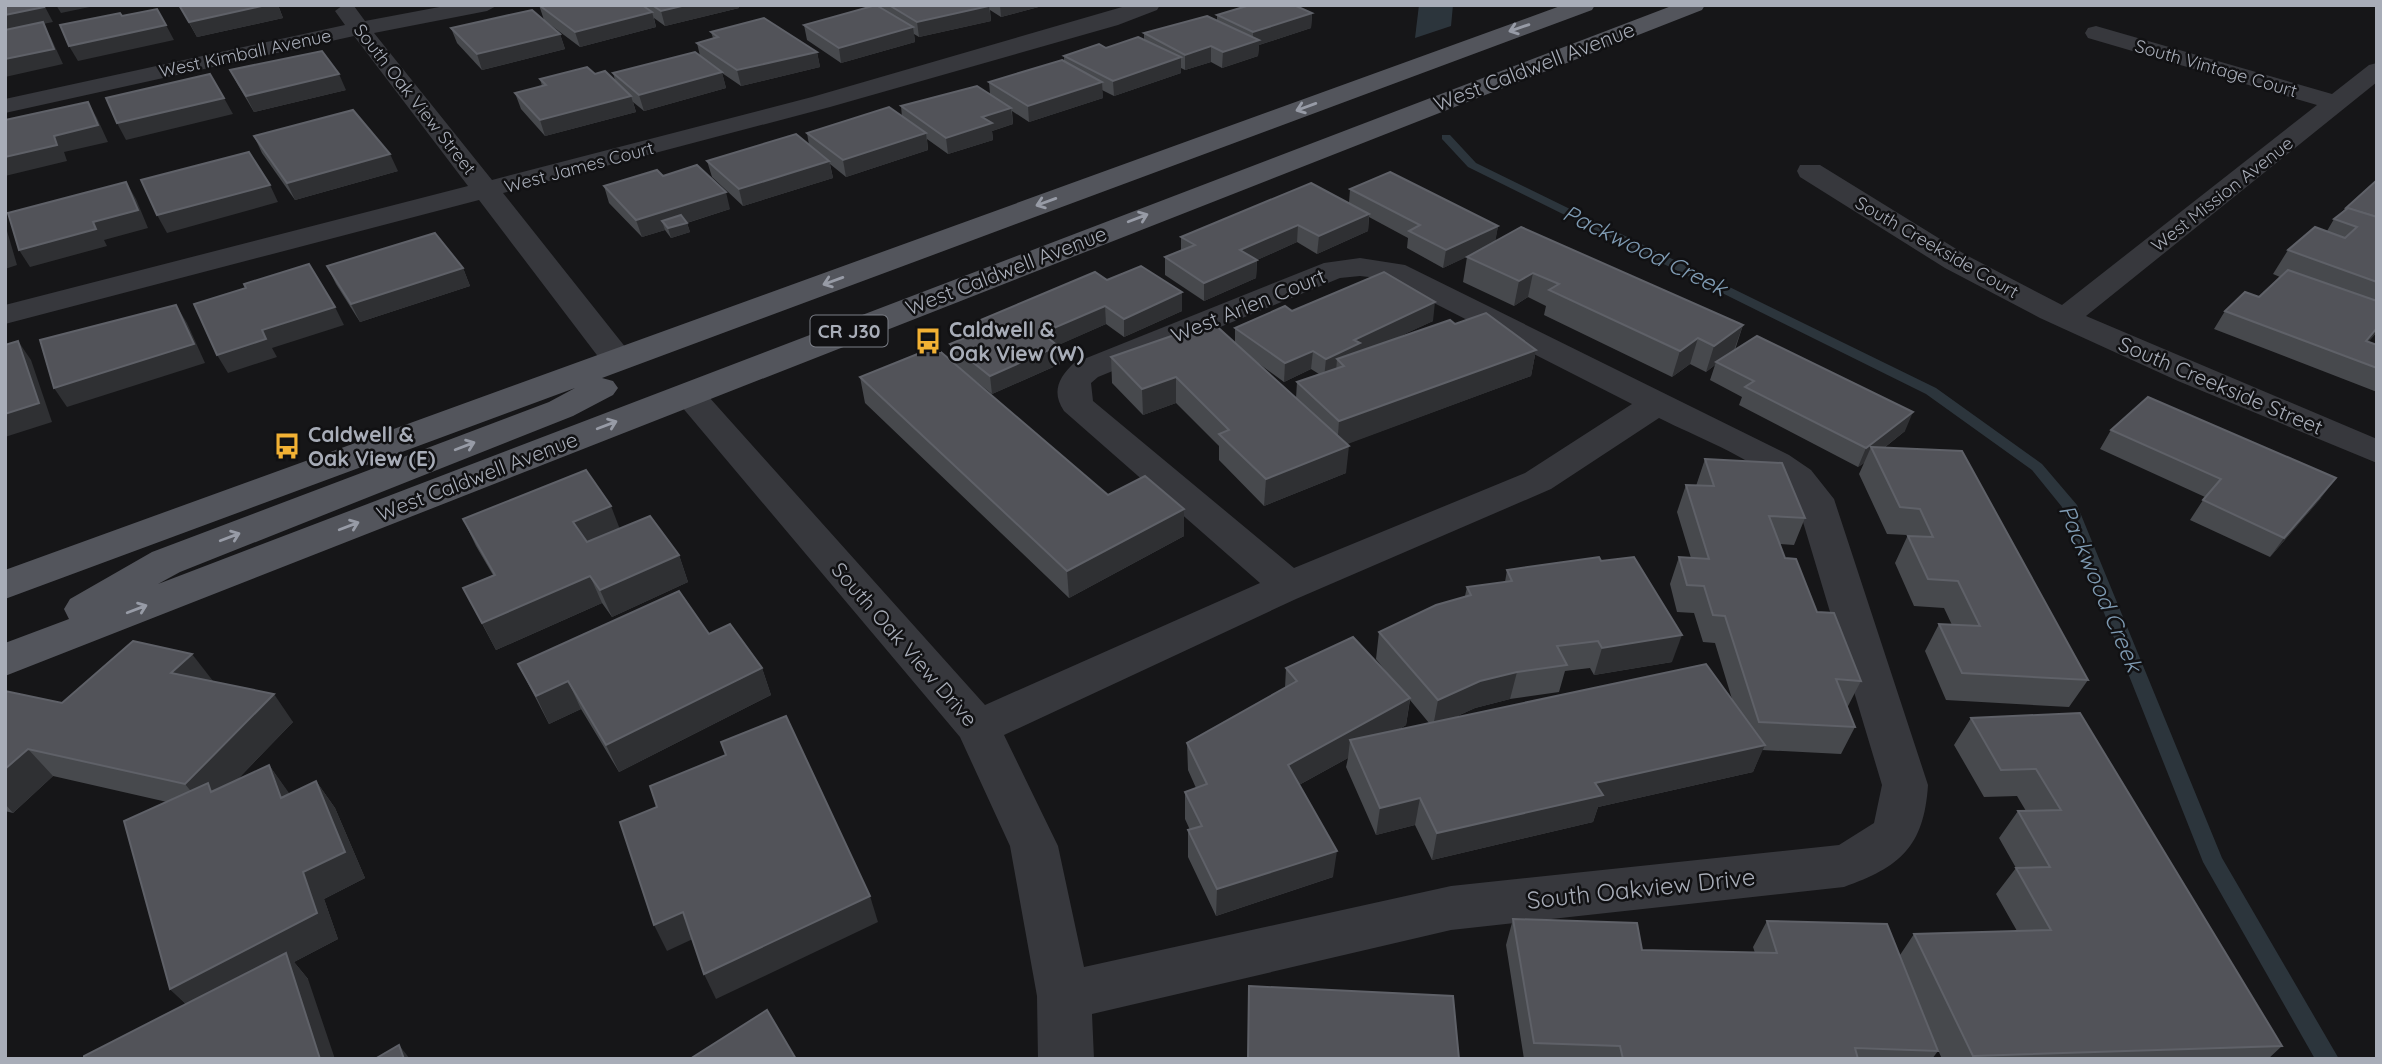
<svg xmlns="http://www.w3.org/2000/svg" width="2382" height="1064" font-family="Quicksand,sans-serif">
<style>
.water{fill:#2c353c}
.lines{fill:none;stroke-linecap:round;stroke-linejoin:round}
.stream{fill:#2c353c;fill-rule:evenodd}
.minor{fill:#37383d;fill-rule:evenodd}
.major{fill:#53555c;fill-rule:evenodd}
.wall{fill:#47494d;fill-rule:evenodd}
.shaded-wall{fill:#2f3033}
.building{fill:#525359;stroke:#5f6168;stroke-width:2}
.oneway{stroke:#979ba6}
.labels{text-anchor:middle;dominant-baseline:central;stroke-width:5;stroke-linejoin:round;paint-order:stroke}
.far-street-label{font-size:18px;fill:#a8adb8;stroke:#111113}
.shield{fill:#111113;stroke:#7b7e86;stroke-width:2}
.shield-label{font-size:19px;font-weight:bold;fill:#a8adb8}
.street-label{font-size:21px;fill:#a8adb8;stroke:#111113}
.poi-label{font-size:21px;font-weight:bold;fill:#a8adb8;stroke:#111113;text-anchor:start}
.water-label{font-size:23px;font-style:italic;fill:#7f9bb3;stroke:#111113}
.near-street-label{font-size:24px;fill:#a8adb8;stroke:#111113}
</style>
<rect width="100%" height="100%" fill="#161618"/>
<polygon class="water" points="1419,5 1453,5 1451,26 1415,38"/>
<g class="lines">
<polygon class="stream" points="1442,135 1450,135 1476,163 1936,388 2042,464 2077,505 2222,858 2339,1059 2315,1059 2203,862 2062,507 2032,470 1926,394 1468,167 1442,139"/>
<g class="minor">
<polygon points="343,5 354,6 365,21 450,5 498,5 487,11 374,33 492,180 812,97 1129,5 1160,5 1157,10 1118,25 830,107 503,193 630,353 634,360 630,367 618,370 606,367 479,200 5,324 5,305 468,186 354,36 5,113 5,99 345,25 335,11"/>
<polygon points="2096,26 2332,94 2369,65 2377,63 2377,82 2086,316 2377,439 2377,463 2178,381 2040,318 1945,268 1800,177 1797,171 1800,165 1820,165 1966,255 2062,305 2317,105 2088,38 2085,33 2088,28"/>
<path d="M 1360,258 L 1405,265 L 1789,455 L 1811,470 L 1834,499 L 1928,785 C 1924,847 1900,867 1844,887 L 1451,930 L 1092,1014 L 1094,1059 L 1038,1059 L 1037,996 L 1010,846 L 960,737 L 671,394 L 676,387 L 688,384 L 700,387 L 985,705 L 1260,583 L 1064,411 C 1051,392 1059,377 1074,363 L 1324,263 ZM 1360,276 L 1387,279 L 1632,404 L 1525,473 L 1294,568 L 1093,401 L 1091,383 L 1098,377 L 1340,278 ZM 1659,418 C 1704,441 1765,461 1797,502 L 1882,785 L 1874,823 L 1839,845 L 1451,886 L 1084,967 L 1058,846 L 1004,735 L 1296,599 L 1551,489 Z"/>
</g>
<polygon class="major" points="1563,5 1595,5 1592,10 602,378 613,381 618,388 613,395 573,416 180,572 158,584 1674,5 1705,5 1702,10 5,676 5,643 69,619 64,609 70,599 152,552 549,402 575,388 5,599 5,570"/>
</g>
<g class="wall">
<polygon points="179,5 278,5 283,18 197,37"/>
<polygon points="539,5 738,5 739,8 665,26 654,18 656,27 580,47 544,20"/>
<polygon points="878,5 1046,5 1001,17 990,10 991,21 919,37 914,34 915,42 841,63 807,40 804,25 878,7"/>
<polygon points="1312,13 1311,28 1259,45 1258,56 1222,68 1211,62 1185,70 1181,68 1181,73 1114,96 1102,90 1103,98 1029,122 1012,111 1013,124 992,131 993,140 948,154 927,139 928,150 846,177 830,164 833,178 743,206 712,177 707,161 809,145 807,133 902,117 901,106 990,94 989,82 1064,61 1064,56 1144,40 1144,33 1217,21 1217,15"/>
<polygon points="451,28 560,34 565,49 482,70 457,43"/>
<polygon points="711,32 817,52 820,67 741,86 722,73 726,88 644,111 633,102 636,112 545,136 521,109 515,93 542,86 540,79 595,74 615,80 613,73 700,56 697,43 713,38"/>
<polygon points="230,70 346,90 254,112 238,85"/>
<polygon points="254,136 398,171 295,200 262,153"/>
<polygon points="663,176 730,209 687,223 690,232 671,238 665,230 642,237 609,203 604,186"/>
<polygon points="2377,180 2377,332 2368,342 2377,345 2377,392 2214,329 2225,311 2259,297 2280,277 2273,274 2288,250 2327,231 2334,219"/>
<polygon points="1350,189 1498,226 1495,241 1743,325 1735,350 1905,431 1884,448 2088,680 2069,707 1946,700 1925,651 1939,624 1952,625 1944,608 1914,606 1895,563 1907,537 1907,535 1887,534 1859,474 1864,463 1858,467 1739,405 1742,397 1710,380 1715,365 1706,372 1690,364 1672,377 1544,315 1546,306 1528,297 1514,306 1463,282 1467,257 1468,256 1443,268 1407,248 1408,238 1369,217 1368,231 1317,254 1297,242 1257,260 1256,278 1204,301 1165,275 1165,257 1181,250 1181,237 1349,203"/>
<polygon points="327,266 463,268 470,286 360,322 336,284"/>
<polygon points="1107,280 1182,292 1182,311 1124,337 1106,324 1058,345 1060,364 992,394 953,363 950,344 978,333 976,322"/>
<path d="M 1292,311 L 1433,321 L 1389,341 L 1455,324 L 1536,350 L 1531,376 L 1346,444 L 1346,473 L 1264,506 L 1219,460 L 1219,446 L 1176,403 L 1143,415 L 1112,383 L 1111,357 L 1235,343 L 1235,328 ZM 1254,360 L 1284,382 L 1311,369 L 1319,374 L 1297,382 L 1296,398 Z"/>
<polygon points="860,377 1108,495 1184,509 1184,536 1069,598 865,403"/>
<polygon points="2111,430 2321,498 2270,557 2190,520 2205,497 2100,449"/>
<path d="M 1705,459 L 1805,518 L 1794,545 L 1780,544 L 1785,558 L 1817,612 L 1861,681 L 1847,708 L 1855,727 L 1841,754 L 1762,750 L 1753,772 L 1598,807 L 1593,822 L 1432,860 L 1415,825 L 1376,835 L 1346,767 L 1348,758 L 1299,785 L 1333,877 L 1216,916 L 1188,857 L 1188,830 L 1190,830 L 1185,819 L 1185,792 L 1196,788 L 1188,770 L 1187,743 L 1285,688 L 1286,668 L 1391,678 L 1376,659 L 1379,632 L 1465,596 L 1467,587 L 1505,582 L 1507,570 L 1601,561 L 1672,662 L 1594,675 L 1590,668 L 1565,671 L 1559,692 L 1510,699 L 1475,708 L 1453,718 L 1732,699 L 1715,643 L 1703,642 L 1694,613 L 1677,612 L 1670,584 L 1679,557 L 1691,558 L 1677,512 L 1686,485 L 1696,486 ZM 1410,700 L 1429,723 L 1398,730 L 1406,725 Z"/>
<polygon points="463,519 620,529 679,555 688,582 612,617 602,603 496,650 463,588 493,575 476,546"/>
<polygon points="709,634 762,668 771,695 619,772 581,709 549,724 518,664"/>
<polygon points="213,681 212,682 293,722 236,781 269,765 289,794 316,781 335,808 365,878 324,899 338,939 294,962 308,979 186,1004 170,989 167,802 53,776 13,813 5,811 5,691 62,703"/>
<polygon points="2080,713 2282,1046 2268,1059 1942,1059 1934,1041 1938,1051 1932,1059 1524,1059 1506,945 1513,919 1642,950 1755,953 1753,947 1767,921 1900,955 1914,934 2017,931 1996,894 2016,868 1999,838 2018,811 2026,811 2017,796 1984,797 1954,745 1971,718"/>
</g>
<g class="shaded-wall">
<polygon points="44,5 53,22 43,24 51,38 63,64 5,77 5,15"/>
<polygon points="56,5 99,5 61,13"/>
<polygon points="266,5 278,5 283,18 197,37 189,22"/>
<polygon points="686,5 738,5 739,8 665,26 661,11"/>
<polygon points="1000,5 1046,5 1001,17"/>
<polygon points="989,6 991,21 919,37 917,22"/>
<polygon points="652,12 656,27 580,47 575,32"/>
<polygon points="1312,13 1311,28 1259,45 1258,56 1222,68 1223,52 1253,42 1253,32"/>
<polygon points="166,25 174,40 78,61 69,46"/>
<polygon points="913,27 915,42 841,63 839,48"/>
<polygon points="560,34 565,49 482,70 477,54"/>
<polygon points="1211,46 1211,62 1185,70 1185,55"/>
<polygon points="817,52 820,67 741,86 737,70"/>
<polygon points="1181,57 1181,73 1114,96 1113,81"/>
<polygon points="722,72 726,88 644,111 639,95"/>
<polygon points="339,74 346,90 254,112 246,96"/>
<polygon points="1102,82 1103,98 1029,122 1028,106"/>
<polygon points="631,96 636,112 545,136 540,120"/>
<polygon points="224,98 233,114 126,140 117,123"/>
<polygon points="88,102 97,118 108,142 64,152 67,161 5,176 5,157 54,136"/>
<polygon points="1011,108 1013,124 992,131 993,140 948,154 946,138 982,117"/>
<polygon points="926,133 928,150 846,177 843,160"/>
<polygon points="390,154 398,171 295,200 287,183"/>
<polygon points="829,161 833,178 743,206 739,189"/>
<polygon points="126,182 136,199 148,228 104,240 107,246 30,267 19,250 93,222"/>
<polygon points="270,185 278,202 167,233 157,215"/>
<polygon points="726,192 730,209 680,225 687,223 690,232 671,238 668,228 662,221 665,230 642,237 636,220"/>
<polygon points="1369,214 1368,231 1317,254 1319,236"/>
<polygon points="5,224 17,265 5,269"/>
<polygon points="1298,225 1297,242 1257,260 1256,278 1204,301 1204,283 1240,250"/>
<polygon points="1498,226 1495,244 1443,268 1446,250"/>
<polygon points="463,268 470,286 360,322 351,304"/>
<polygon points="1533,273 1528,297 1514,306 1519,281"/>
<polygon points="1182,292 1182,311 1124,337 1124,319"/>
<polygon points="1435,302 1433,321 1359,355 1344,366 1337,359 1336,372 1324,378 1326,359 1354,340"/>
<polygon points="176,305 187,323 205,363 67,407 54,388"/>
<polygon points="1105,306 1106,324 1043,352 1042,333"/>
<polygon points="335,307 344,325 272,348 277,357 228,373 217,355 262,330"/>
<polygon points="1743,325 1734,350 1716,362 1715,365 1706,372 1714,346"/>
<polygon points="2377,328 2377,332 2353,359 2366,341"/>
<polygon points="1698,338 1690,364 1672,377 1680,351"/>
<polygon points="18,341 31,360 52,422 5,437 5,414"/>
<polygon points="1058,346 1060,364 992,394 990,376"/>
<polygon points="1536,350 1531,376 1337,448 1339,421"/>
<polygon points="1313,351 1311,369 1284,382 1285,363"/>
<polygon points="1176,377 1176,403 1143,415 1142,389"/>
<polygon points="1913,412 1905,431 1875,455 1871,447 1864,463 1858,467 1866,448"/>
<polygon points="1349,446 1346,473 1264,506 1266,479"/>
<polygon points="2336,478 2321,498 2270,557 2284,538"/>
<polygon points="611,506 621,532 584,548 573,522"/>
<polygon points="1184,509 1184,536 1069,598 1067,571"/>
<polygon points="679,555 688,582 612,617 600,590"/>
<polygon points="590,576 602,603 496,650 482,623"/>
<polygon points="1682,635 1672,662 1594,675 1602,648"/>
<polygon points="192,654 213,681 192,701 171,673"/>
<polygon points="762,668 771,695 619,772 606,745"/>
<polygon points="1517,672 1510,699 1475,708 1433,727 1438,700 1480,681"/>
<polygon points="568,681 581,709 549,724 536,696"/>
<polygon points="274,694 293,722 207,811 185,784"/>
<polygon points="1410,698 1406,725 1356,753 1350,740 1348,758 1286,792 1288,765"/>
<polygon points="1765,745 1753,772 1598,807 1593,822 1432,860 1437,833 1595,783"/>
<polygon points="28,749 53,776 13,813 5,804 5,769"/>
<polygon points="269,765 289,793 301,825 281,798"/>
<polygon points="316,781 335,808 365,878 324,899 338,939 294,962 308,979 335,1059 320,1059 196,1014 170,989"/>
<polygon points="1420,798 1415,825 1376,835 1380,808"/>
<polygon points="1337,851 1333,877 1216,916 1217,889"/>
<polygon points="870,896 878,922 716,999 704,974"/>
<polygon points="683,912 695,938 667,951 654,925"/>
<polygon points="399,1045 410,1059 404,1059"/>
</g>
<g class="building">
<polygon points="5,5 43,5 44,7 5,15"/>
<polygon points="179,5 266,5 189,22"/>
<polygon points="539,5 642,5 652,12 575,32"/>
<polygon points="652,5 686,5 661,11"/>
<polygon points="876,5 913,27 839,48 804,25"/>
<polygon points="889,5 988,5 989,6 917,22"/>
<polygon points="1250,5 1294,5 1312,13 1253,32 1217,15"/>
<polygon points="157,9 166,25 69,46 60,25 120,13 122,16"/>
<polygon points="532,10 560,34 477,54 451,28"/>
<polygon points="1207,16 1259,40 1223,52 1211,46 1185,55 1144,33"/>
<polygon points="764,18 817,52 737,70 697,43 718,37 711,32"/>
<polygon points="43,22 54,49 5,59 5,30"/>
<polygon points="1138,37 1181,57 1113,81 1064,56 1099,44 1106,48"/>
<polygon points="322,51 339,74 246,96 230,70"/>
<polygon points="695,52 722,72 639,95 613,73"/>
<polygon points="1062,60 1102,82 1028,106 989,82"/>
<polygon points="587,67 595,74 605,71 631,96 540,120 515,93 546,85 540,79"/>
<polygon points="210,74 224,98 117,123 106,98"/>
<polygon points="977,86 1011,108 982,117 992,123 946,138 901,106"/>
<polygon points="88,102 98,125 54,136 57,145 5,157 5,120"/>
<polygon points="889,107 926,133 843,160 807,133"/>
<polygon points="353,110 390,154 287,183 254,136"/>
<polygon points="796,134 829,161 739,189 707,161"/>
<polygon points="249,152 270,185 157,215 141,180"/>
<polygon points="697,165 726,192 636,220 604,186 657,170 663,176"/>
<polygon points="1390,172 1498,226 1446,250 1409,231 1420,225 1350,189"/>
<polygon points="2377,180 2377,217 2346,208"/>
<polygon points="126,182 138,210 93,222 96,229 19,250 8,213"/>
<polygon points="1311,183 1369,214 1319,236 1298,225 1240,250 1257,260 1204,283 1165,257 1195,245 1181,237"/>
<polygon points="2348,208 2377,217 2377,282 2288,250 2315,227 2345,238 2357,227 2334,219"/>
<polygon points="681,215 687,223 668,228 662,221"/>
<polygon points="1521,227 1743,325 1714,346 1698,338 1680,351 1549,290 1559,284 1533,273 1519,281 1467,257"/>
<polygon points="435,233 463,268 351,304 327,266"/>
<polygon points="309,264 335,307 262,330 266,339 217,355 194,304 246,288 244,284"/>
<polygon points="1141,266 1182,292 1124,319 1105,306 1042,333 1058,346 990,376 950,344 986,329 976,322 1095,272 1107,280"/>
<polygon points="2288,270 2377,301 2377,328 2366,341 2377,345 2377,368 2225,311 2245,292 2259,297"/>
<polygon points="1384,272 1435,302 1354,340 1360,343 1326,359 1313,351 1285,363 1235,328 1285,306 1292,311"/>
<polygon points="176,305 194,344 54,388 40,340"/>
<polygon points="1486,313 1536,350 1339,421 1297,382 1344,366 1337,359 1450,320 1455,324"/>
<polygon points="1212,322 1349,446 1266,479 1219,434 1229,430 1176,377 1142,389 1111,357"/>
<polygon points="1757,336 1913,412 1866,448 1745,387 1754,381 1716,362"/>
<polygon points="18,341 39,403 5,414 5,345"/>
<polygon points="935,347 1108,495 1145,476 1184,509 1067,571 860,377"/>
<polygon points="2148,397 2336,478 2284,538 2203,500 2221,479 2111,430"/>
<polygon points="1871,447 1962,451 2088,680 1962,673 1939,624 1980,626 1958,581 1928,579 1908,536 1933,537 1920,509 1900,507"/>
<polygon points="1705,459 1782,463 1805,518 1769,516 1785,558 1796,559 1817,612 1834,613 1861,681 1836,679 1855,727 1759,722 1725,616 1713,615 1704,586 1687,585 1679,557 1709,559 1686,485 1714,486"/>
<polygon points="586,470 611,506 573,522 587,542 650,516 679,555 600,590 590,576 482,623 463,588 495,575 463,519"/>
<polygon points="1599,557 1601,561 1634,557 1682,635 1602,648 1598,641 1557,646 1567,665 1517,672 1480,681 1438,700 1379,632 1436,605 1471,595 1467,587 1512,581 1507,570"/>
<polygon points="679,591 709,634 730,624 762,668 606,745 568,681 536,696 518,664"/>
<polygon points="1353,637 1410,698 1288,765 1337,851 1217,889 1188,830 1202,826 1185,792 1207,784 1187,743 1297,681 1286,668"/>
<polygon points="133,641 192,654 171,673 274,694 185,784 28,749 5,769 5,691 62,703"/>
<polygon points="1706,664 1765,745 1595,783 1603,795 1437,833 1420,798 1380,808 1350,740"/>
<polygon points="2080,713 2282,1046 1973,1056 1914,934 2051,930 2016,868 2050,867 2018,811 2061,810 2036,769 2001,770 1971,718"/>
<polygon points="786,716 870,896 704,974 683,912 654,925 620,822 657,807 650,786 726,755 721,742"/>
<polygon points="269,765 281,798 316,781 345,852 303,872 317,913 170,989 124,821 208,783 211,792"/>
<polygon points="1513,919 1637,923 1642,950 1777,953 1767,921 1887,924 1938,1051 1855,1048 1858,1059 1623,1059 1620,1046 1534,1043"/>
<polygon points="286,953 320,1059 84,1059 84,1056"/>
<polygon points="1249,986 1453,996 1459,1059 1248,1059"/>
<polygon points="767,1010 796,1059 690,1059"/>
<polygon points="399,1045 404,1059 375,1059"/>
</g>
<defs><path id="oneway-shaft" d="M-6 0H5M1.5-3L5.5 0L1.5 3" fill="none" stroke-width="1.6" stroke-linecap="round" stroke-linejoin="round" transform="scale(1.75)"/></defs>
<g class="oneway">
<use href="#oneway-shaft" transform="translate(1519 28) rotate(161)"/>
<use href="#oneway-shaft" transform="translate(1306 107) rotate(160)"/>
<use href="#oneway-shaft" transform="translate(1046 202) rotate(160)"/>
<use href="#oneway-shaft" transform="translate(1138 218) rotate(-21)"/>
<use href="#oneway-shaft" transform="translate(833 281) rotate(160)"/>
<use href="#oneway-shaft" transform="translate(607 425) rotate(-21)"/>
<use href="#oneway-shaft" transform="translate(465 446) rotate(-21)"/>
<use href="#oneway-shaft" transform="translate(349 526) rotate(-21)"/>
<use href="#oneway-shaft" transform="translate(230 537) rotate(-21)"/>
<use href="#oneway-shaft" transform="translate(137 609) rotate(-21)"/>
</g>
<defs>
<g id="bus-bare" transform="scale(2.1)"><path d="M-5-6H5V4H4V6H2V4H-2V6H-4V4H-5ZM-3.5-4V0h7V-4ZM-3.5 1.2v1.5H-2V1.2ZM2 1.2v1.5H3.5V1.2Z" fill="#f2b134" stroke="#111113" stroke-width="2.5" paint-order="stroke"/></g>
</defs>
<g fill-rule="evenodd">
<use href="#bus-bare" x="928" y="341"/>
<use href="#bus-bare" x="287" y="446"/>
</g>
<g class="labels">
<g class="far-street-label">
<text transform="translate(245 53) rotate(-12)">West Kimball Avenue</text>
<text transform="translate(2216 68) rotate(16)">South Vintage Court</text>
<text transform="translate(415 99) rotate(52)">South Oak View Street</text>
<text transform="translate(579 167) rotate(-15)">West James Court</text>
<text transform="translate(2222 194) rotate(-38)">West Mission Avenue</text>
<text transform="translate(1937 247) rotate(30)">South Creekside Court</text>
</g>
<rect class="shield" x="810.5" y="315.5" width="77" height="31" rx="5"/>
<g class="shield-label">
<text x="849" y="331">CR J30</text>
</g>
<g class="street-label">
<text transform="translate(1534 66) rotate(-21)">West Caldwell Avenue</text>
<text transform="translate(1006 270) rotate(-21)">West Caldwell Avenue</text>
<text transform="translate(1248 305) rotate(-22)">West Arlen Court</text>
<text transform="translate(2221 385) rotate(23)">South Creekside Street</text>
<text transform="translate(477 476) rotate(-21)">West Caldwell Avenue</text>
<text transform="translate(905 644) rotate(49)">South Oak View Drive</text>
</g>
<g class="poi-label">
<text x="949" y="329">Caldwell &amp;<tspan x="949" dy="24">Oak View (W)</tspan></text>
<text x="308" y="434">Caldwell &amp;<tspan x="308" dy="24">Oak View (E)</tspan></text>
</g>
<g class="water-label">
<text transform="translate(1645 250) rotate(26)">Packwood Creek</text>
<text transform="translate(2101 588) rotate(67)">Packwood Creek</text>
</g>
<g class="near-street-label">
<text transform="translate(1641 888) rotate(-6)">South Oakview Drive</text>
</g>
</g>
<rect width="2382" height="1064" fill="none" stroke="#a8adb8" stroke-width="14"/>
</svg>
